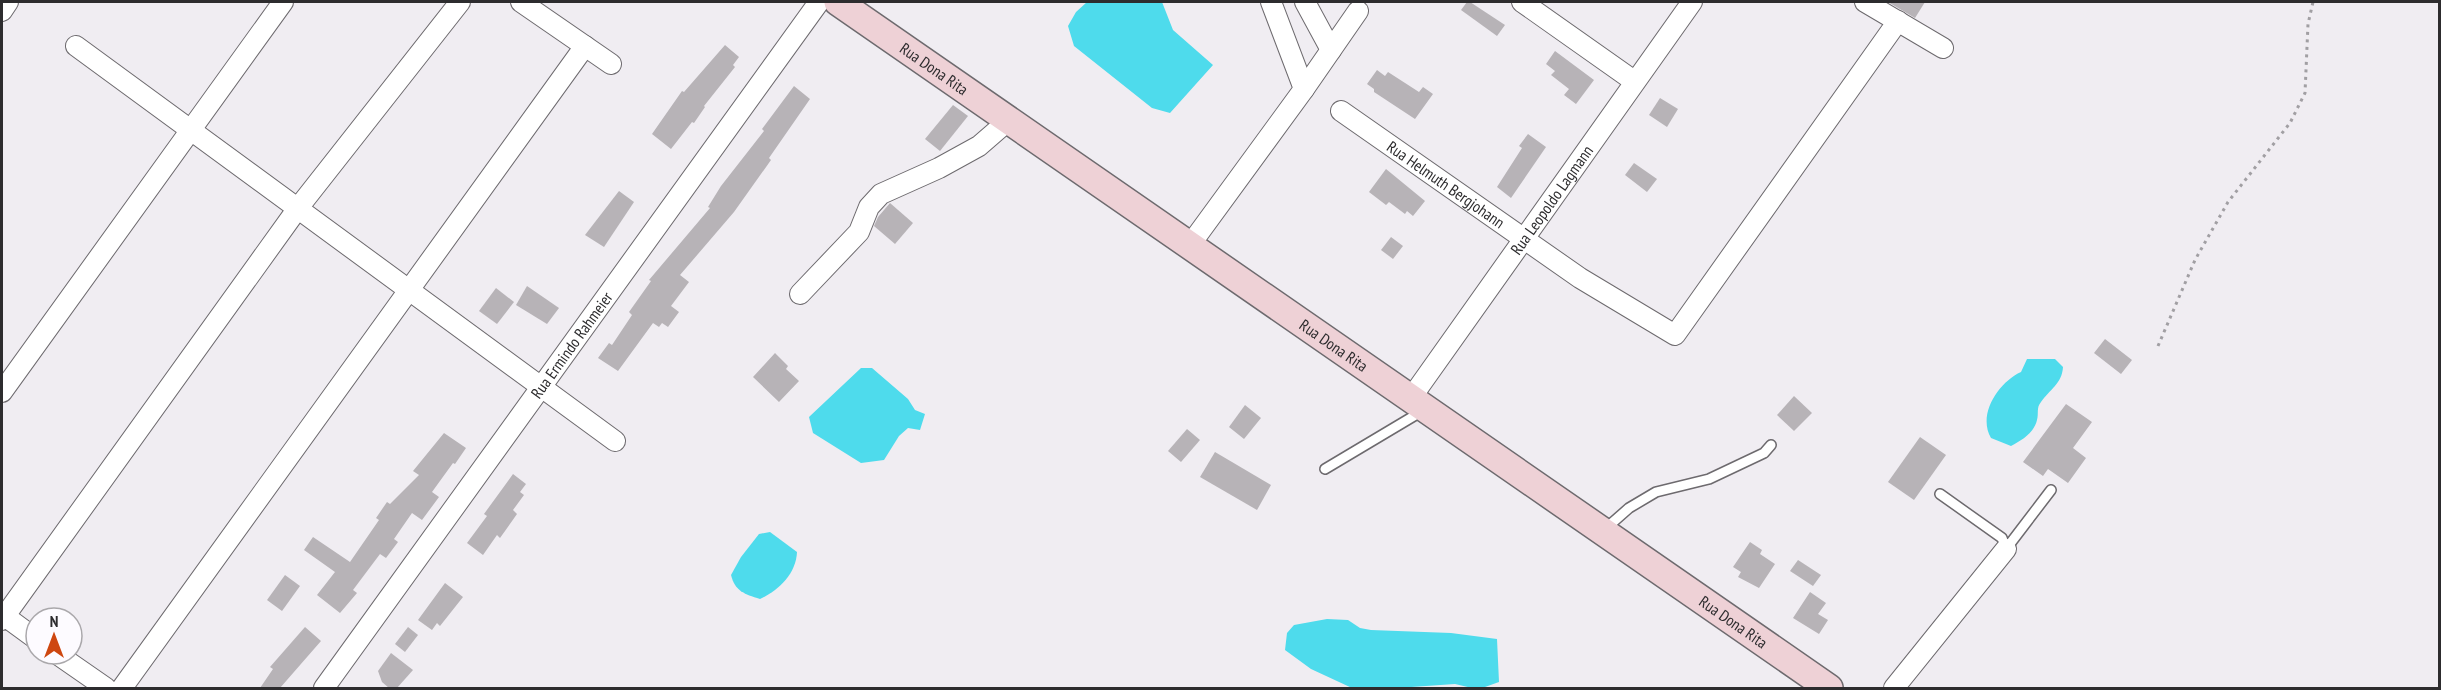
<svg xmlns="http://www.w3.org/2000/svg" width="2441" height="690" font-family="'PT Sans Narrow',sans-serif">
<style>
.water{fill:#4edbec}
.building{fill:#b7b3b7}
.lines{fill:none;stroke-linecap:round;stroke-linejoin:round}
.service-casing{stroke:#6d6a6e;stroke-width:12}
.minor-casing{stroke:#6d6a6e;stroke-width:22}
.secondary-casing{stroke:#6d6a6e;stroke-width:30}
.path{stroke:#a19fa3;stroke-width:3;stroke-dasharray:3 4.5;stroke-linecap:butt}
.service{stroke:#fff;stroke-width:9}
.minor{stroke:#fff;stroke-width:20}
.secondary{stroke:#eed1d6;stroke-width:27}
.labels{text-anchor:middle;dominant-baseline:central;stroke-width:4.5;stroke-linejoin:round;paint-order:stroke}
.street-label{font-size:16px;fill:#2d2c2e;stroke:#fdfbff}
</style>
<rect width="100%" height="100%" fill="#f0edf2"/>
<g class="water">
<polygon points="1087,2 1162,2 1173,30 1213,65 1170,113 1152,108 1074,46 1068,26 1076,12"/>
<path d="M 2027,359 L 2055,359 L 2063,367 C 2062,384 2050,389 2041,402 C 2036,408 2039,413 2037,420 C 2034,433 2022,440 2011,446 L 1991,438 C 1977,414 1999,382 2021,372 Z"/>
<polygon points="861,368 872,368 908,399 915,410 925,414 920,430 908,428 899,436 884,460 861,463 813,433 809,417"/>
<path d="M 770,532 L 797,552 C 796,574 779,590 760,599 C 744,594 735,591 731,575 L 741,557 L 759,534 Z"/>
<polygon points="1327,619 1348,620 1360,628 1371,630 1451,633 1497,639 1499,682 1485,687 1472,688 1455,684 1397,688 1352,688 1311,669 1285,650 1287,633 1294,625"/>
</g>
<g class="building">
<polygon points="1467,2 1470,2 1505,25 1497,36 1461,10"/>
<polygon points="1888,2 1925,2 1915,18"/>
<polygon points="725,45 739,57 733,65 735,67 704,106 705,107 694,123 692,122 671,149 652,134 682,91 684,92"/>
<polygon points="1555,51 1594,80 1576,104 1564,95 1569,89 1551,75 1555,71 1546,64"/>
<polygon points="1377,70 1385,76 1388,72 1419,92 1423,87 1433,94 1415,119 1374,92 1374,89 1367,84"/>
<polygon points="794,86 810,99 769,158 771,160 734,212 680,275 689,282 671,306 679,312 668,327 662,323 659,327 653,323 618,371 598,358 609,343 612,345 632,315 629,312 651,281 649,280 710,208 708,207 721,186 764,131 762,129"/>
<polygon points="1660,98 1678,109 1667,127 1649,115"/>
<polygon points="953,105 968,116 940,151 925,139"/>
<polygon points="1528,134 1546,147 1511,198 1497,187 1522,148 1519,146"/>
<polygon points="1634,163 1657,179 1647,192 1625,175"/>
<polygon points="1386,169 1425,201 1413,216 1407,211 1405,214 1389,202 1386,205 1369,192"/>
<polygon points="619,191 634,202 604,247 585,235"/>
<polygon points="890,203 913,223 895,244 874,226 878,217"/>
<polygon points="1391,237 1403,246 1393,259 1381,250"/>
<polygon points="527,286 559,308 547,324 516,305"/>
<polygon points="496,288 514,302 497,324 479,311"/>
<polygon points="2105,339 2132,360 2121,374 2094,353"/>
<polygon points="775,353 788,366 786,369 799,381 779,402 753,377"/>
<polygon points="1794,396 1812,413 1794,431 1777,415"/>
<polygon points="2066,404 2092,422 2073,448 2086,458 2068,483 2048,469 2043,476 2023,462"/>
<polygon points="1245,405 1261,418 1244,439 1229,427"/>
<polygon points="1187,429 1200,440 1181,462 1168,451"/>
<polygon points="444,433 466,448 455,464 453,463 432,492 439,497 422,520 412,513 394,539 398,542 386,558 380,554 353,590 357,593 340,613 317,595 335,572 304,550 313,537 350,562 379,520 376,518 387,502 390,504 419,475 413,471"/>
<polygon points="1920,437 1946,455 1914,500 1888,482"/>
<polygon points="1215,452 1271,485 1257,510 1200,477"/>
<polygon points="513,474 526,484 520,492 524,495 513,510 517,514 500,538 497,535 483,555 467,543 487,516 484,514"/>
<polygon points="1750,542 1762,550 1760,554 1775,564 1759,588 1738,577 1741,572 1733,567"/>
<polygon points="1798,560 1821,575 1813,586 1790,571"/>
<polygon points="285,575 300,586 282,611 267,600"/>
<polygon points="445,583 463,597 440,626 437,623 432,630 418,620"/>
<polygon points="1810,592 1826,603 1818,614 1828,620 1819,634 1793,618"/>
<polygon points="305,627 321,641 280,688 260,688 273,669 270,667"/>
<polygon points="408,627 418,635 405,652 395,644"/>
<polygon points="391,653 413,670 397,688 389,688 382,682 378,671"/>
</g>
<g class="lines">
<g class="service-casing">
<g id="service">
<polyline points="1325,469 1424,410"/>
<polyline points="1940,494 2002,538 2006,549 2051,490"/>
<polyline points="1604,530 1629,508 1656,492 1709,479 1764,453 1771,445"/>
</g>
</g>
<g class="minor-casing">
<g id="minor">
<polyline points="521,2 611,64"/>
<polyline points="1305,2 1331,50"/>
<polyline points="1522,2 1634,81"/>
<polyline points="1865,2 1943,48"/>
<polyline points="2,11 8,2"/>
<polyline points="76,46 615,441"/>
<polyline points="1304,89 1358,11"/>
<path id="s1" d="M 1341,111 L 1580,278 L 1675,335 L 1898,21"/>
<polyline points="1190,245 1304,89 1271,2"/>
<polyline points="800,294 859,232 869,207 881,194 939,168 979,146 1009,120"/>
<polyline points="2,392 283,2"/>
<path id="s2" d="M 1411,398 L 1692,2"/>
<polyline points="2,614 36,639"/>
<polyline points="2,620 298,208 460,2"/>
<polyline points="57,654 106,688"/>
<polyline points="122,688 585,46"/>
<path id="s3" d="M 324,688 L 819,2"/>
<polyline points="1894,688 2006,549"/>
</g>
</g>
<g class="secondary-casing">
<g id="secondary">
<path id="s4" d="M 838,2 L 1829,688"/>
</g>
</g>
<polyline class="path" points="2158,346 2195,260 2228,202 2290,123 2305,93 2308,24 2313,2"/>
<use href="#service" class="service"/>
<use href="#minor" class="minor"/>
<use href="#secondary" class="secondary"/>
</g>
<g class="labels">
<g class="street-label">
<text stroke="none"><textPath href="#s4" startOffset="117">Rua Dona Rita</textPath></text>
<text stroke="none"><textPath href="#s1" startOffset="128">Rua Helmuth Bergjohann</textPath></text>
<text stroke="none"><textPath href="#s2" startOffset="243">Rua Leopoldo Lagmann</textPath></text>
<text stroke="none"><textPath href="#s4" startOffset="603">Rua Dona Rita</textPath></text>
<text stroke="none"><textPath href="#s3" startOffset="423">Rua Ermindo Rahmeier</textPath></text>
<text stroke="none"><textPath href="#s4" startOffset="1089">Rua Dona Rita</textPath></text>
</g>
</g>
<rect width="2441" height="690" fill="none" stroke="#2d2c2e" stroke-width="6"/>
<g transform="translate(54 636)"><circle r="28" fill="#fdfbff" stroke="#aaa8ab" stroke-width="1.5"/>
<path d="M0-4.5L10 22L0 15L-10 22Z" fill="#ce4710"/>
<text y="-9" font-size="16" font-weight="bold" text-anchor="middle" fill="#2d2c2e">N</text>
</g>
</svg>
